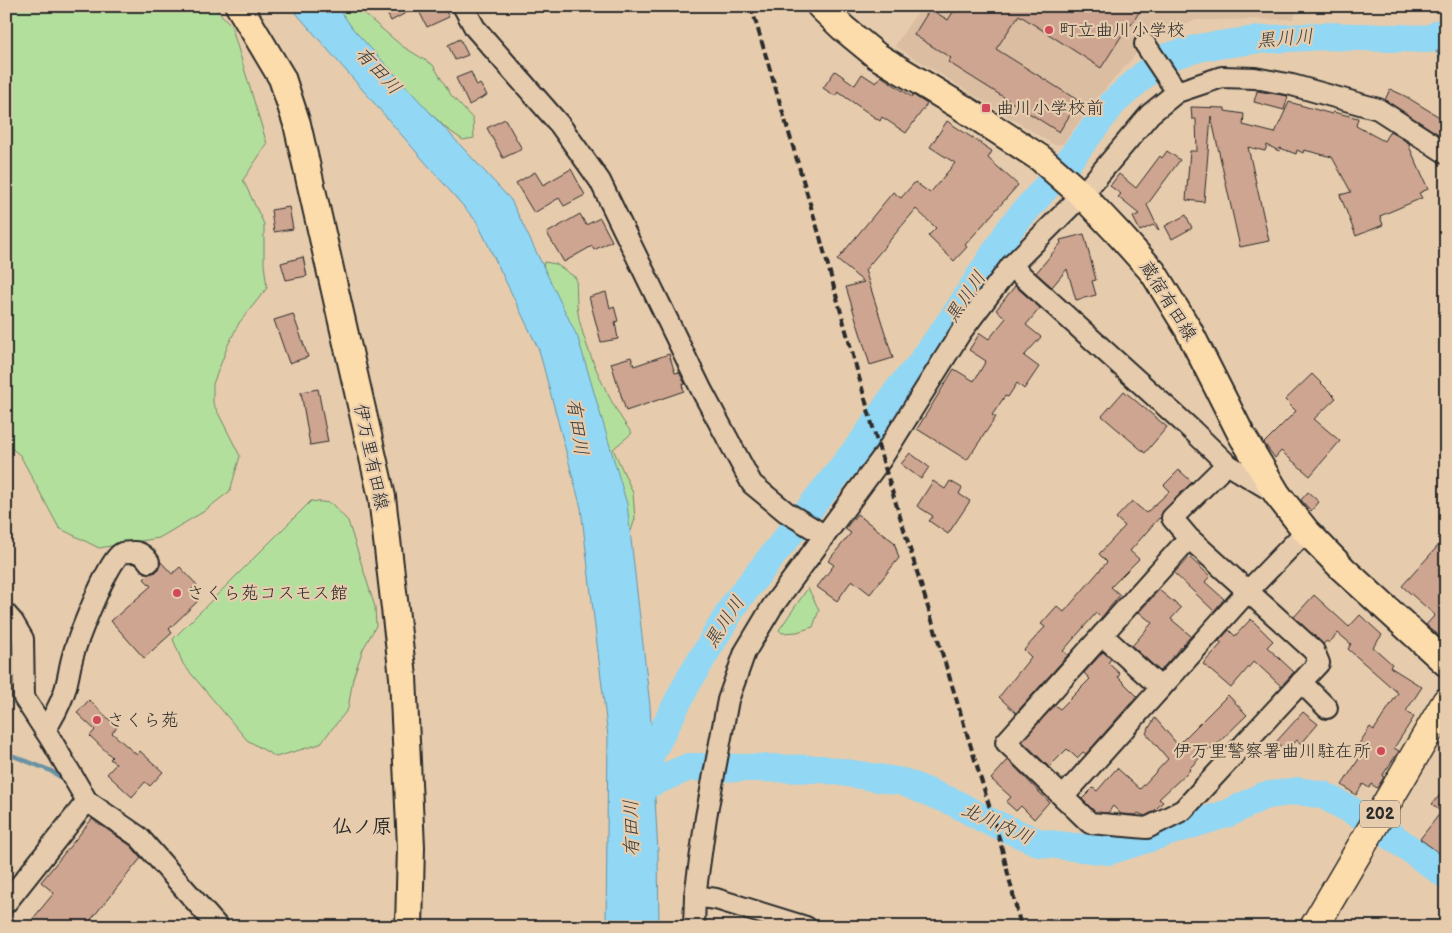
<svg xmlns="http://www.w3.org/2000/svg" width="1452" height="933" font-family="'Balsamiq Sans','Klee One',sans-serif">
<style>
.built{fill:#dbbda2}
.green{fill:#b3df9d;stroke:#6f8564}
.water{fill:#92d7f4;stroke:#6992a4}
.lines{fill:none;stroke-linecap:round;stroke-linejoin:round}
.stream{stroke:#6992a4;stroke-width:4.5}
.river{stroke:#92d7f4;stroke-width:28}
.building{fill:#cea590;stroke:#2b2b2b}
.minor-casing{stroke:#2b2b2b;stroke-width:24}
.major-casing{stroke:#2b2b2b;stroke-width:30}
.highway-casing{stroke:#2b2b2b;stroke-width:31}
.minor{stroke:#e6ccad;stroke-width:20}
.major{stroke:#fddcac;stroke-width:26}
.highway{stroke:#fddcac;stroke-width:28}
.rail{stroke:#2b2b2b;stroke-width:4;stroke-dasharray:8 4;stroke-linecap:butt}
.poi-dot{fill:#d1495b;stroke:#e6ccad;stroke-width:2}
.labels{text-anchor:middle;dominant-baseline:central;stroke-width:4.5;stroke-linejoin:round;paint-order:stroke}
.shield{fill:#e6ccad;stroke:#635b52;stroke-width:1}
.shield-label{font-size:16px;font-weight:bold;fill:#2b2b2b}
.poi-label{font-size:18px;fill:#2b2b2b;stroke:#e6ccad;text-anchor:start}
.street-label{font-size:18px;fill:#2b2b2b;stroke:#e6ccad}
.water-label{font-size:19px;font-style:italic;fill:#353c3f;stroke:#e6ccad}
.quarter-label{font-size:20px;font-weight:bold;fill:#2b2b2b;stroke:#e6ccad}
</style>
<rect width="100%" height="100%" fill="#e6ccad"/>
<filter id="ink" filterUnits="userSpaceOnUse"><feTurbulence type="fractalNoise" baseFrequency=".02" numOctaves="2"/><feDisplacementMap in="SourceGraphic" scale="10" xChannelSelector="R" yChannelSelector="G"/><feConvolveMatrix kernelMatrix="1 2 1 2 8 2 1 2 1" color-interpolation-filters="sRGB"/></filter>
<g filter="url(#ink)">
<polygon class="built" points="926,6 1300,6 1293,19 1197,20 1175,27 1145,44 1096,99 1063,144 1054,145 895,46 913,18"/>
<g class="green">
<polygon points="6,6 213,6 231,25 267,144 243,180 264,224 264,264 267,288 239,323 228,345 213,384 213,403 240,456 230,491 203,512 159,538 99,548 59,528 20,455 6,444"/>
<polygon points="331,6 355,6 402,46 433,65 451,95 473,119 474,138 463,140 447,129 425,108"/>
<path d="M 544,262 L 556,264 L 576,278 C 577,289 576,302 578,313 C 583,345 611,408 632,433 L 613,449 L 633,493 L 635,519 L 625,548 L 542,281 Z"/>
<polygon points="311,501 331,503 348,521 375,607 376,626 363,649 353,678 348,709 320,744 276,757 247,740 183,664 173,639"/>
<polygon points="808,588 819,610 813,627 797,632 782,633 779,630"/>
</g>
<polygon class="water" points="290,6 337,6 353,29 511,200 578,338 627,504 650,706 658,853 659,927 606,927 608,737 581,508 539,350 477,222"/>
<g class="lines">
<g class="stream">
<polyline points="1429,39 1446,63"/>
<polyline points="6,753 49,770 66,780"/>
</g>
<g class="river">
<polyline points="636,783 688,682 735,603 864,440 898,390 918,367 957,312 1012,226 1064,167 1113,103 1155,65 1159,64 1167,57 1203,47 1255,40 1324,36 1429,39 1446,30"/>
<polyline points="632,791 689,767 822,769 903,782 955,803 984,819 1040,843 1109,851 1229,813 1263,796 1298,791 1323,795 1358,814"/>
<polyline points="1386,832 1446,875"/>
</g>
</g>
<g class="building">
<polygon points="383,6 443,6 449,17 427,27 417,7 391,21"/>
<polygon points="957,6 1038,6 1046,11 1048,6 1143,6 1131,25 1129,24 1101,68 1019,15 996,49 1079,101 1059,132 948,62 951,58 914,35 930,9 948,20"/>
<polygon points="460,39 468,55 455,60 448,45"/>
<polygon points="835,71 855,85 862,74 876,83 881,76 912,97 913,95 927,104 906,133 882,117 880,121 838,92 835,96 823,88"/>
<polygon points="471,72 477,86 480,84 487,95 469,105 456,78"/>
<polygon points="1390,89 1405,96 1446,121 1446,139 1385,100"/>
<polygon points="1257,91 1288,96 1284,110 1254,102"/>
<polygon points="1289,102 1332,114 1333,112 1358,118 1356,126 1384,141 1390,131 1410,144 1409,146 1428,189 1419,193 1422,198 1380,216 1383,225 1356,236 1340,195 1351,192 1332,157 1304,150 1303,153 1297,150 1296,154 1280,148 1279,151 1267,145 1265,151 1248,147 1269,241 1240,247 1211,116 1204,202 1186,200 1190,151 1197,151 1196,119 1192,119 1191,107 1225,108 1225,111 1244,114 1243,125 1275,133"/>
<polygon points="505,119 522,149 503,158 487,128"/>
<polygon points="947,121 992,151 988,158 1018,185 965,245 967,247 954,261 928,236 936,228 916,209 865,270 893,358 870,365 846,287 864,282 837,260 893,192 901,198 915,182 930,193 955,163 930,147"/>
<polygon points="1167,151 1180,160 1147,205 1159,230 1153,225 1140,231 1133,217 1139,214 1118,197 1121,194 1110,186 1119,174 1136,188 1160,156 1162,158"/>
<polygon points="571,169 585,195 564,206 559,198 534,213 516,183 535,172 543,185"/>
<polygon points="289,207 293,229 274,232 271,210"/>
<polygon points="580,214 586,225 600,218 612,241 594,250 592,246 564,262 547,233"/>
<polygon points="1186,215 1192,228 1172,239 1165,226"/>
<polygon points="1084,234 1096,280 1092,281 1096,295 1076,300 1067,269 1052,287 1036,273 1061,243 1060,240"/>
<polygon points="303,257 307,276 286,280 281,263"/>
<polygon points="1015,286 1040,308 1026,325 1041,337 1024,356 1039,367 1024,389 1017,383 1008,397 1005,396 992,415 996,417 967,460 917,429 954,369 974,381 986,361 969,350 980,333 989,339 1006,318 996,310"/>
<polygon points="606,292 610,308 614,306 618,321 615,322 618,339 601,342 589,297"/>
<polygon points="293,314 308,357 289,363 274,320"/>
<polygon points="669,354 675,373 679,372 685,384 682,385 684,391 626,411 611,363 631,357 634,366"/>
<polygon points="1312,374 1336,398 1314,419 1340,441 1310,476 1281,451 1275,458 1264,443 1296,411 1285,400"/>
<polygon points="318,389 328,442 310,445 301,392"/>
<polygon points="1124,391 1167,427 1145,453 1102,416"/>
<polygon points="910,453 929,467 921,479 901,464"/>
<polygon points="1179,470 1192,482 1164,510 1160,519 1159,518 1130,551 1139,559 1111,587 1120,595 1101,618 1096,613 1063,651 1068,655 1016,713 999,697 1031,657 1024,650 1045,627 1041,624 1057,606 1064,612 1107,562 1099,554 1125,526 1116,518 1132,501 1146,513 1170,491 1164,485"/>
<polygon points="933,481 945,489 950,481 962,488 959,494 970,501 948,534 929,521 933,516 917,506"/>
<polygon points="1308,492 1319,502 1311,511 1301,500"/>
<polygon points="857,514 894,542 899,558 870,594 852,580 837,601 817,587 834,565 828,561 851,533 845,529"/>
<polygon points="1446,537 1446,568 1438,578 1446,585 1446,641 1426,625 1435,615 1402,586"/>
<polygon points="1189,557 1210,576 1205,582 1224,599 1214,611 1174,573"/>
<polygon points="161,562 172,574 180,567 197,585 191,590 200,599 169,629 172,633 144,658 111,621 151,586 144,579 149,574 156,572"/>
<polygon points="1159,590 1181,608 1171,619 1191,636 1160,671 1132,646 1152,623 1139,612"/>
<polygon points="1314,595 1349,627 1360,615 1382,635 1373,647 1392,664 1390,667 1422,687 1406,711 1414,717 1394,748 1399,751 1382,776 1384,777 1377,788 1371,784 1369,788 1363,784 1356,795 1342,785 1364,751 1357,747 1370,727 1374,730 1398,693 1348,649 1351,644 1338,633 1329,643 1327,641 1323,644 1294,617"/>
<polygon points="1251,619 1273,641 1267,647 1294,672 1281,686 1254,661 1231,688 1203,664 1222,643 1219,641 1229,630 1235,636"/>
<polygon points="1103,652 1111,659 1108,663 1120,674 1118,677 1137,696 1086,754 1083,752 1077,758 1067,749 1049,767 1022,741 1055,705 1060,709 1090,679 1084,673"/>
<polygon points="1228,695 1247,715 1212,749 1210,747 1189,769 1190,770 1159,799 1163,802 1154,811 1145,816 1138,813 1136,815 1121,814 1113,806 1108,813 1095,812 1082,799 1093,788 1097,791 1117,768 1140,789 1168,759 1146,733 1155,718 1178,745"/>
<polygon points="89,700 117,727 112,733 137,755 140,751 163,772 150,786 145,782 132,797 107,774 116,764 110,759 112,757 90,736 95,730 77,713"/>
<polygon points="1303,712 1318,724 1301,744 1297,740 1287,752 1276,742"/>
<polygon points="1008,760 1049,802 1034,819 1021,806 1016,811 1006,802 1011,797 991,779"/>
<polygon points="1446,788 1446,858 1420,839 1441,812 1432,804"/>
<polygon points="92,819 131,846 141,858 85,927 26,927 54,893 41,882"/>
</g>
<g class="lines">
<g class="minor-casing">
<g id="minor">
<polyline points="463,6 475,28 560,125 600,181 702,391 752,484 786,512 819,532 824,537"/>
<polyline points="1145,44 1177,92"/>
<polyline points="1011,266 1193,431 1227,464 1277,494"/>
<polyline points="1189,538 1006,742 1090,823 1147,828 1183,810 1319,663 1314,651 1189,538 1172,518 1227,464"/>
<polyline points="6,614 13,622 23,639 24,698 50,738 87,801 139,837 218,927"/>
<polyline points="1102,635 1161,688"/>
<polyline points="1301,682 1327,708"/>
<path d="M 45,730 C 53,718 59,707 64,693 C 68,682 69,670 72,659 C 76,643 109,557 122,553 C 125,552 130,552 134,552 C 140,552 146,557 149,562"/>
<polyline points="1063,797 1247,592 1306,531"/>
<polyline points="695,896 716,899 806,927"/>
<polyline points="6,903 87,801"/>
<polyline points="694,927 695,896 706,817 728,700 745,652 772,607 882,458 961,332 1011,266 1082,195 1150,114 1177,92 1222,77 1255,78 1292,85 1378,109 1446,153"/>
</g>
</g>
<g class="major-casing">
<g id="major">
<polyline points="239,6 282,78 297,124 382,497 403,677 411,847 409,927"/>
<polyline points="820,6 843,28 877,56 963,108 1040,158 1082,195 1118,233 1153,272 1188,329 1241,434 1277,494 1306,531 1343,569 1446,663"/>
</g>
</g>
<g class="highway-casing">
<polyline id="highway" points="1314,927 1446,702"/>
</g>
<use href="#minor" class="minor"/>
<use href="#major" class="major"/>
<use href="#highway" class="highway"/>
<polyline class="rail" points="751,6 820,237 877,442 1000,841 1021,927"/>
</g>
</g>
<g class="poi-dot">
<circle cx="1049" cy="30" r="5"/>
<rect x="981" y="103" width="10" height="10" rx="2.5"/>
<circle cx="177" cy="593" r="5"/>
<circle cx="97" cy="720" r="5"/>
<circle cx="1381" cy="751" r="5"/>
</g>
<g class="labels">
<rect class="shield" x="1360" y="800.5" width="40" height="27" rx="4"/>
<g class="shield-label">
<text x="1380" y="814">202</text>
</g>
<g class="poi-label">
<text x="1059" y="30">町立曲川小学校</text>
<text x="996" y="108">曲川小学校前</text>
<text x="187" y="593">さくら苑コスモス館</text>
<text x="107" y="720">さくら苑</text>
<text x="1371" y="751" text-anchor="end">伊万里警察署曲川駐在所</text>
</g>
<g class="street-label">
<text transform="translate(1168 301) rotate(58)">蔵宿有田線</text>
<text transform="translate(371 457) rotate(78)">伊万里有田線</text>
</g>
<g class="water-label">
<text transform="translate(1285 39) rotate(-5)">黒川川</text>
<text transform="translate(378 71) rotate(47)">有田川</text>
<text transform="translate(966 297) rotate(-56)">黒川川</text>
<text transform="translate(577 427) rotate(82)">有田川</text>
<text transform="translate(725 622) rotate(-57)">黒川川</text>
<text transform="translate(997 824) rotate(24)">北川内川</text>
<text transform="translate(632 828) rotate(-91)">有田川</text>
</g>
<g class="quarter-label">
<text x="362" y="827">仏ノ原</text>
</g>
</g>
<rect width="1452" height="933" fill="none" stroke="#e6ccad" stroke-width="25"/>
<rect x="12" y="12" width="1427" height="908" fill="none" stroke="#2b2b2b" stroke-width="2" filter="url(#ink)"/>
</svg>
